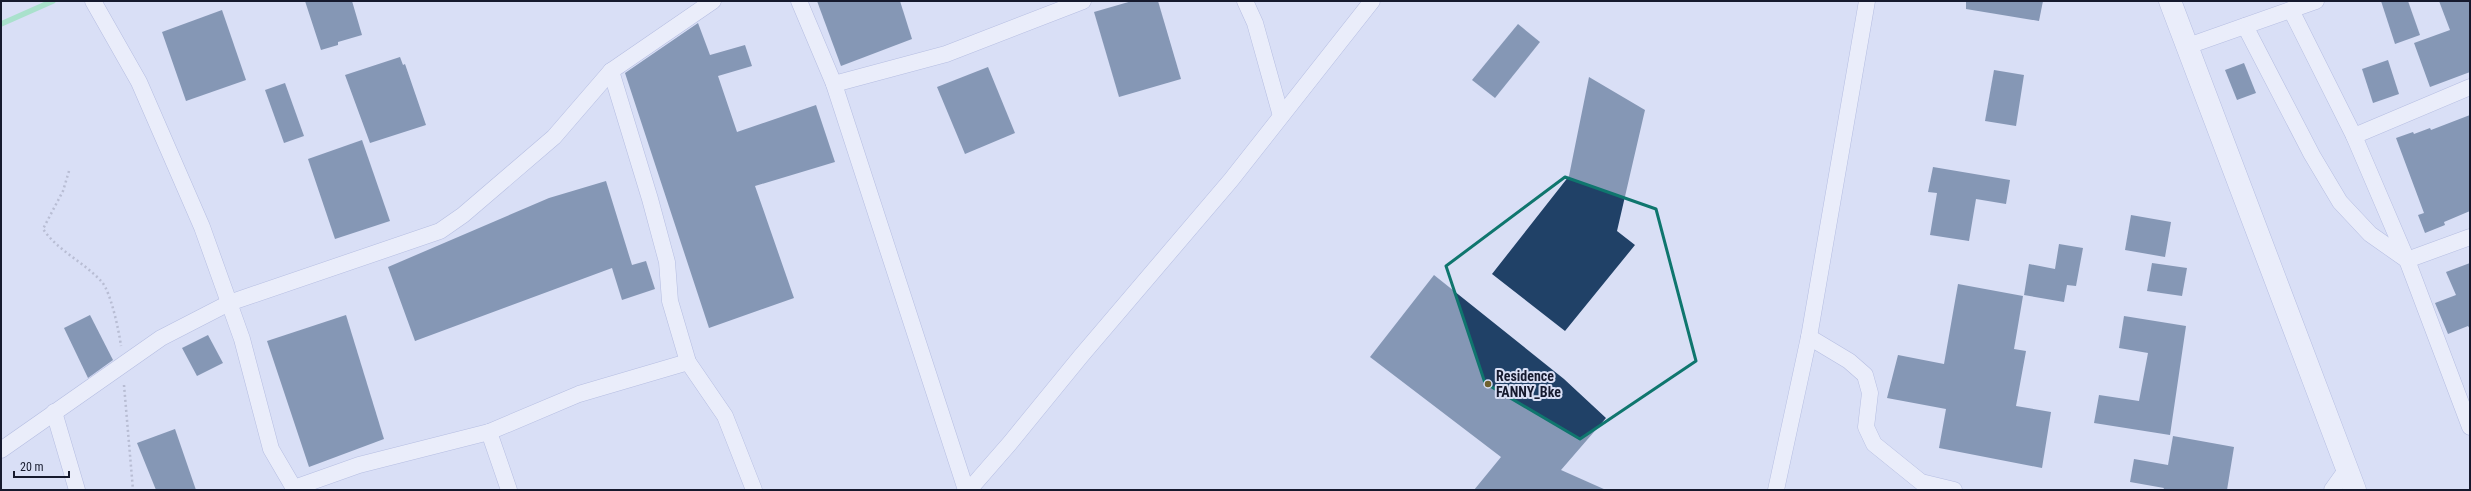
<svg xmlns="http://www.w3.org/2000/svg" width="2471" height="491" font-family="'Roboto Condensed',sans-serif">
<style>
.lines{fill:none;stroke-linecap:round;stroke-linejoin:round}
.stream{stroke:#6fe49a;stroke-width:5.5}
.building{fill:#204167}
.minor-casing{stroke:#8b97ca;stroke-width:17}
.secondary-casing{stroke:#8b97ca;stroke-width:23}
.path{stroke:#9095aa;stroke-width:2.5;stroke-dasharray:2 3;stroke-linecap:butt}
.minor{stroke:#fff;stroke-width:16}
.secondary{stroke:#fff;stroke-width:22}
.marked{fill:none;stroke:#0f766e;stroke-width:3;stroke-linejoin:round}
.poi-dot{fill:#6f612e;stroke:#d9dff5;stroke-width:1.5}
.labels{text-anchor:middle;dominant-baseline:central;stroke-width:4;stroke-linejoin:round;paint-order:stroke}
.poi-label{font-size:14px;font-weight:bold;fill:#161a2e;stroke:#d9dff5;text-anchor:start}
</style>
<rect width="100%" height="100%" fill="#d9dff5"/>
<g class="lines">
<polyline class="stream" points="1,24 53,1"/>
</g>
<g class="building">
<polygon points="305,1 352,1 362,35 338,42 338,45 321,50"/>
<polygon points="817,1 900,1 912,39 841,66"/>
<polygon points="1132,1 1158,1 1181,79 1119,97 1094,12"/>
<polygon points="1966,1 2043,1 2039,21 1966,9"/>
<polygon points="2381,1 2408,1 2420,35 2395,44"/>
<polygon points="2439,1 2470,1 2470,72 2430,87 2414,43 2450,30"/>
<polygon points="222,10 246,80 186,101 162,32"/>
<polygon points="698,23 710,55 745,45 752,66 718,76 737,132 816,105 835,162 755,186 794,298 709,328 625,73"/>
<polygon points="1518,24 1540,42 1495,98 1472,80"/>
<polygon points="400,57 403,65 405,64 426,125 370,143 345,75"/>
<polygon points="2388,60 2399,94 2373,103 2362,69"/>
<polygon points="2244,63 2256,93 2237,100 2225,70"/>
<polygon points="988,67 1015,133 965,154 937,87"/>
<polygon points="1994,70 2024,75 2016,126 1985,121"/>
<polygon points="1589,77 1645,110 1617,231 1635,245 1565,331 1492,274 1569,176"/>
<polygon points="285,83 304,136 284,143 265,90"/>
<polygon points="2470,115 2470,211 2444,222 2445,225 2425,233 2418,215 2424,213 2396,138 2413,132 2414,134 2430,128 2431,130"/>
<polygon points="362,140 390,221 335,239 308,159"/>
<polygon points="1933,167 2010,180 2006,204 1976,199 1969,241 1930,235 1937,193 1928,192"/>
<polygon points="606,181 632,265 646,261 655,289 622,300 612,268 415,341 388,267 549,198"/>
<polygon points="2131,215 2171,222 2165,257 2125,250"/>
<polygon points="2059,244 2083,248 2076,286 2067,285 2064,302 2024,295 2029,264 2055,269"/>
<polygon points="2152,263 2187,268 2182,296 2147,291"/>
<polygon points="2470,263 2470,329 2468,326 2448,334 2435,303 2456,295 2446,272"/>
<polygon points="1434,275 1564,379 1606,418 1561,470 1606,490 1474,490 1501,457 1370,357"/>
<polygon points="1958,284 2023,296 2014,349 2026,351 2016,406 2051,412 2042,468 1939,448 1946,409 1887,398 1898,355 1944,364"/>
<polygon points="90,315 113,360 88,378 64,328"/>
<polygon points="346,315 384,439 309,467 267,341"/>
<polygon points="2124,316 2186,326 2170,435 2094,423 2099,395 2139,401 2148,353 2119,348"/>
<polygon points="208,335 223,363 197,376 182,348"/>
<polygon points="175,429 196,490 156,490 137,443"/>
<polygon points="2173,436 2234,447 2227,490 2163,490 2164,488 2130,482 2134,459 2168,465"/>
</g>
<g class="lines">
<g class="minor-casing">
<g id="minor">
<polyline points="93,1 139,82 202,227 242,339 271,449 295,490"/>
<polyline points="799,1 834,84 966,490"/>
<polyline points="1245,1 1255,23 1281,116"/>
<polyline points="2291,10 2354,136 2407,260 2470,427"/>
<polyline points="2245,26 2312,155 2340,202 2370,234 2407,260 2470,237"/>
<polyline points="2188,46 2316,1"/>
<polyline points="611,71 650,199 667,262 670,301 688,362 725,416 754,490"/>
<polyline points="834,84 946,54 1083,1"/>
<polyline points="2354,136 2470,87"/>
<polyline points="1809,337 1849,361 1865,375 1870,393 1866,427 1874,444 1921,482 1954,490"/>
<polyline points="54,412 77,490"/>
<polyline points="489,432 509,490"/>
<polyline points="1,450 161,338 229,303 440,231 463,215 554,137 611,71 713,1"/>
<polyline points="294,488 359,465 489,432 579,394 688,362"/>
<polyline points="969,490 1010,443 1081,356 1231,180 1372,1"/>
<polyline points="1776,490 1809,337 1867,1"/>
<polyline points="2332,490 2347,469"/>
</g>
</g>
<g class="secondary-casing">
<polyline id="secondary" points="2170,1 2355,490"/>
</g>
<g class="path">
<path d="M 69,171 L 63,191 L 43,229 C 58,251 84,262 102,282 C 111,293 119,331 121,346"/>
<polyline points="124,385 133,490"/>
</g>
<use href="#minor" class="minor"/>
<use href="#secondary" class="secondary"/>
</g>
<path d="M0 0H2471V491H0ZM 1565,177 L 1656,209 L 1696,361 L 1580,439 L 1485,383 L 1446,266 Z" fill="#d9dff5" fill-opacity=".55" fill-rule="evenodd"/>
<path class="marked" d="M 1565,177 L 1656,209 L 1696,361 L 1580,439 L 1485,383 L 1446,266 Z"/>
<circle class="poi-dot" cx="1488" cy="384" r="4"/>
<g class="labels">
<g class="poi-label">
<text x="1496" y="376">Residence<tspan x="1496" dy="16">FANNY_Bke</tspan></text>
</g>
</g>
<rect width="2471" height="491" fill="none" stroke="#161a2e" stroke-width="4"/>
<path d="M14 471v6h55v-6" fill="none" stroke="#161a2e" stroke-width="2"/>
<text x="20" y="471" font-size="12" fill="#161a2e" stroke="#d9dff5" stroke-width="3" paint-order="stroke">20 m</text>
</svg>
